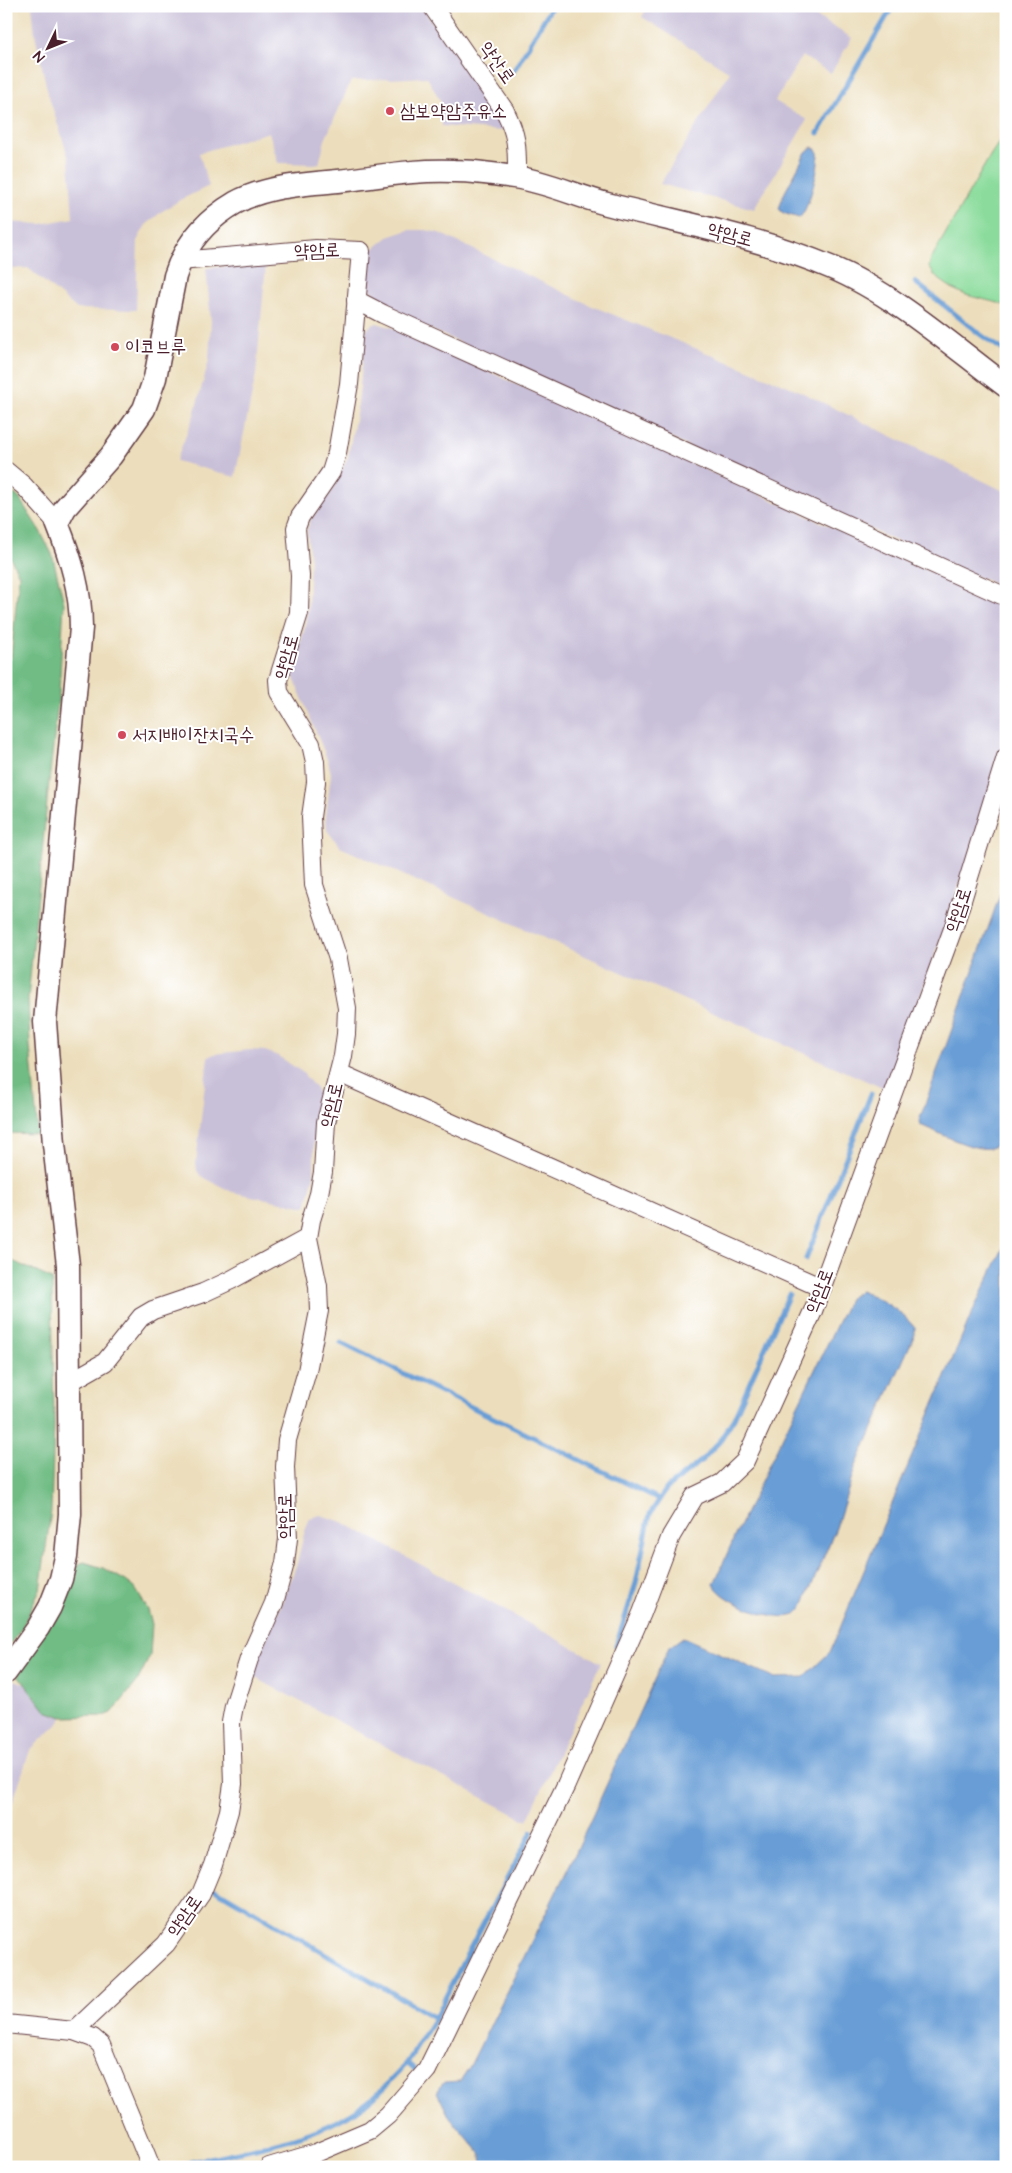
<svg xmlns="http://www.w3.org/2000/svg" width="1012" height="2173" font-family="'Architects Daughter','Poor Story',sans-serif">
<style>
.industrial{fill:#c8bfd8}
.green{fill:#8bdc9c;stroke:#6a7e64}
.forest{fill:#70bc84;stroke:#5d6e58}
.water{fill:#689dd5;stroke:#595e80}
.lines{fill:none;stroke-linecap:round;stroke-linejoin:round}
.stream{stroke:#689dd5;stroke-width:5}
.minor-casing{stroke:#623c41;stroke-width:20}
.tertiary-casing{stroke:#623c41;stroke-width:25}
.minor{stroke:#fff;stroke-width:18}
.tertiary{stroke:#fff;stroke-width:22}
.poi-dot{fill:#d1495b;stroke:#fff;stroke-width:2}
.labels{text-anchor:middle;dominant-baseline:central;stroke-width:4;stroke-linejoin:round;paint-order:stroke}
.street-label{font-size:19px;fill:#4a1f2b;stroke:#fff}
.poi-label{font-size:19px;fill:#4a1f2b;stroke:#fff;text-anchor:start}
</style>
<rect width="100%" height="100%" fill="#fff"/>
<filter id="ink" filterUnits="userSpaceOnUse"><feTurbulence type="fractalNoise" baseFrequency=".02" numOctaves="2"/><feDisplacementMap in="SourceGraphic" scale="10" xChannelSelector="R" yChannelSelector="G"/><feConvolveMatrix kernelMatrix="1 2 1 2 8 2 1 2 1" color-interpolation-filters="sRGB"/></filter>
<filter id="wash" filterUnits="userSpaceOnUse"><feTurbulence type="fractalNoise" baseFrequency=".0096" numOctaves="4" result="noise"/><feDisplacementMap in="SourceGraphic" scale="20" xChannelSelector="R" yChannelSelector="G"/><feGaussianBlur stdDeviation="1.12" result="paint"/><feColorMatrix in="noise" values="0 0 0 0 0 0 0 0 0 0 0 0 0 0 0 0 0 1.4 0 .05"/><feComposite in="paint" operator="in"/></filter>
<g filter="url(#wash)">
<rect width="100%" height="100%" fill="#ecdebc"/>
<g class="industrial">
<polygon points="32,6 421,6 503,121 502,131 442,126 441,102 427,77 351,81 325,140 319,164 278,163 269,132 199,153 209,186 180,200 161,212 146,225 138,239 136,310 77,309 28,268 6,269 6,222 41,224 73,218 69,159 48,94 35,34"/>
<polygon points="648,6 799,6 852,38 831,73 802,56 775,101 807,120 754,209 660,184 730,72 642,17"/>
<polygon points="409,230 426,230 439,233 592,306 793,388 1006,492 1006,587 969,574 412,321 379,298 368,286 364,268 368,253 388,237"/>
<polygon points="266,264 256,374 235,477 176,461 194,415 209,360 211,321 206,268"/>
<polygon points="377,323 393,328 1006,606 1006,735 971,852 887,1090 340,847 327,830 326,816 331,774 328,761 293,676 293,667 304,631 308,608 310,560 307,530 311,519 332,491 348,457 358,404 366,331 370,326"/>
<polygon points="250,1050 265,1051 278,1056 302,1072 317,1090 319,1099 314,1141 314,1175 306,1207 232,1192 201,1176 197,1171 196,1163 208,1057 214,1054"/>
<polygon points="320,1515 343,1522 601,1663 527,1821 250,1675 283,1601 297,1563 305,1530 310,1518"/>
<polygon points="15,1680 25,1684 34,1696 55,1715 62,1717 60,1722 30,1750 6,1822 6,1686"/>
</g>
<polygon class="green" points="1006,136 1006,305 966,295 953,289 936,277 929,267 931,259 990,156 999,142"/>
<g class="forest">
<polygon points="6,487 19,498 40,531 52,554 64,603 59,693 48,791 28,999 30,1046 38,1134 6,1133 6,663 11,657 19,575 6,549"/>
<polygon points="6,1258 52,1279 54,1424 51,1511 40,1590 22,1628 6,1649"/>
<polygon points="84,1562 103,1568 126,1581 135,1588 148,1610 152,1624 150,1656 137,1682 112,1713 104,1716 62,1717 46,1711 18,1675 73,1572 79,1564"/>
</g>
<g class="water">
<path d="M 812,147 C 815,149 817,149 818,153 C 821,163 808,213 799,218 L 783,213 L 779,209 L 783,196 L 806,152 Z"/>
<path d="M 1006,878 L 1006,1132 C 1002,1139 999,1146 990,1148 C 974,1152 936,1131 920,1125 L 919,1121 Z"/>
<polygon points="1006,1242 1006,2167 482,2167 481,2154 450,2118 437,2092 444,2082 460,2081 470,2066 576,1852 669,1647 683,1637 775,1678 804,1677 830,1652 970,1317"/>
<path d="M 860,1291 C 881,1298 901,1311 915,1328 L 915,1334 L 855,1468 L 836,1528 L 803,1606 C 800,1610 797,1615 791,1616 C 774,1621 720,1601 714,1584 L 736,1533 L 850,1297 Z"/>
</g>
<g class="lines">
<g class="stream">
<polyline points="513,72 552,6"/>
<polyline points="818,133 893,6"/>
<polyline points="915,282 981,335 1006,352"/>
<polyline points="806,1259 871,1094"/>
<polyline points="341,1343 659,1499"/>
<polyline points="616,1646 636,1583 650,1514 667,1488 701,1461 719,1442 734,1418 789,1294"/>
<polyline points="215,1889 435,2018"/>
<polyline points="407,2063 435,2018 465,1958 532,1832"/>
<path d="M 180,2167 L 192,2162 C 251,2148 320,2140 369,2101 C 383,2090 395,2076 407,2063 L 414,2069"/>
</g>
</g>
</g>
<g filter="url(#ink)">
<g class="lines">
<g class="minor-casing">
<g id="minor">
<path d="M 432,6 L 505,111 C 518,137 517,149 517,177"/>
<polyline points="356,300 383,314 1006,597"/>
<polyline points="6,471 24,486 57,523"/>
<polyline points="339,1073 822,1288"/>
<polyline points="68,1383 105,1362 141,1317 153,1310 203,1293 231,1280 308,1238"/>
<polyline points="6,2024 74,2031 166,1944 201,1894 213,1865 229,1811 233,1784 231,1722 234,1706 249,1659 274,1603 285,1563 288,1539 285,1467 287,1440 307,1371 319,1311 318,1286 308,1238 311,1220 319,1194 323,1172 326,1122 343,1056 346,1034 347,1008 338,959 314,885 311,817 316,782 315,762 311,744 279,692 278,680 299,613 300,576 296,528 300,517 331,472 337,453 349,384 361,251 316,249 180,261"/>
<polyline points="74,2031 93,2038 101,2045 151,2167"/>
<polyline points="269,2167 316,2153 370,2130 388,2115 427,2070 566,1785 642,1613 671,1536 695,1496 722,1483 745,1461 813,1311 954,926 1006,757"/>
</g>
</g>
<g class="tertiary-casing">
<path id="tertiary" d="M 6,1672 L 38,1628 L 50,1607 L 61,1579 L 66,1557 L 70,1514 L 68,1265 L 54,1144 L 45,1022 L 81,628 C 81,591 71,558 57,523 L 65,508 L 111,456 L 144,409 L 155,378 L 175,276 C 185,245 206,220 235,203 C 266,186 304,184 338,181 C 376,177 415,169 454,171 C 474,171 494,174 514,177 C 545,181 576,196 607,204 C 681,223 759,237 830,267 C 893,293 951,345 1006,386"/>
</g>
<use href="#minor" class="minor"/>
<use href="#tertiary" class="tertiary"/>
</g>
</g>
<g class="poi-dot">
<circle cx="390" cy="111" r="5"/>
<circle cx="115" cy="347" r="5"/>
<circle cx="122" cy="735" r="5"/>
</g>
<g class="labels">
<g class="street-label">
<text transform="translate(497 63) rotate(55)">약산로</text>
<text transform="translate(730 235) rotate(15)">약암로</text>
<text transform="translate(317 251) rotate(-2)">약암로</text>
<text transform="translate(287 657) rotate(-75)">약암로</text>
<text transform="translate(959 910) rotate(-72)">약암로</text>
<text transform="translate(332 1105) rotate(-77)">약암로</text>
<text transform="translate(820 1291) rotate(-69)">약암로</text>
<text transform="translate(286 1516) rotate(-91)">약암로</text>
<text transform="translate(185 1916) rotate(-56)">약암로</text>
</g>
<g class="poi-label">
<text x="400" y="111">삼보약암주유소</text>
<text x="125" y="347">이코브루</text>
<text x="132" y="735">서지배이잔치국수</text>
</g>
</g>
<rect width="1012" height="2173" fill="none" stroke="#fff" stroke-width="25"/>
<g transform="translate(48 48) rotate(227)" stroke="#ffffff" stroke-width="4" paint-order="stroke">
<path d="M0-4L9 19L0 12L-9 19Z" fill="#4a1f2b"/>
<text y="-8" font-size="14" font-weight="bold" text-anchor="middle" fill="#4a1f2b">N</text>
</g>
</svg>
